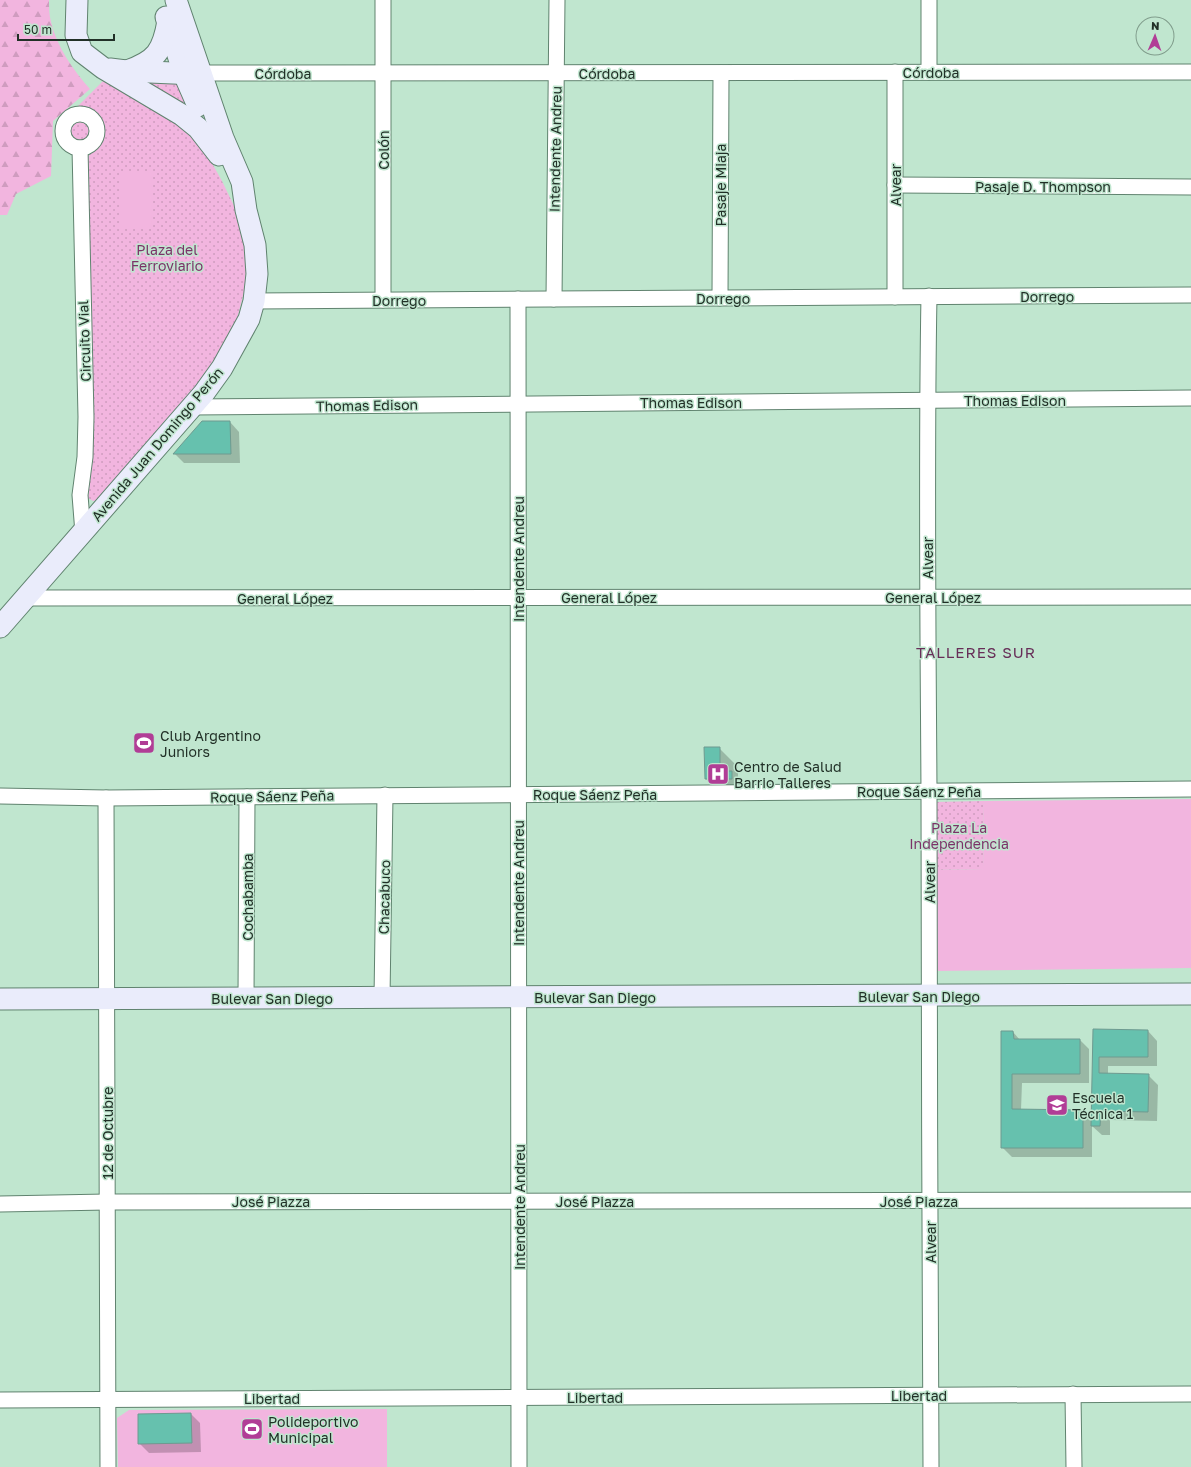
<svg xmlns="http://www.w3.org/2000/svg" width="1191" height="1467" font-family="'Golos Text',sans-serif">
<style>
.grass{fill:url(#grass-dots)}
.forest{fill:url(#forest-firs)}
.pitch{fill:#f2b5df}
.shadow{fill:#0003}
.building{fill:#66c1ae;stroke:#6e9a90}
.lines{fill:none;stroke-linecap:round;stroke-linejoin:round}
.street-casing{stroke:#60836f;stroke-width:17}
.secondary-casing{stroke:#60836f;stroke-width:23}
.street{stroke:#fff;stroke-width:15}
.secondary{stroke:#eaecfb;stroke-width:21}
.labels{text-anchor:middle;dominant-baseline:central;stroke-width:3;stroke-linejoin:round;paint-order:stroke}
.street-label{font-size:14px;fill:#213027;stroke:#c0e6cf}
.park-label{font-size:14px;fill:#7b3268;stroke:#c0e6cf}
.poi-label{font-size:14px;fill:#213027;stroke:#c0e6cf;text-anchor:start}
.neighbourhood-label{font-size:15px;letter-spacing:1px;fill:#672e58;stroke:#c0e6cf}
</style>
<defs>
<pattern id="grass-dots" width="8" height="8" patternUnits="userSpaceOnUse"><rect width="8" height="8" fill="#f2b5df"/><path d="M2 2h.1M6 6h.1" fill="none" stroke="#cf9cbf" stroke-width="1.8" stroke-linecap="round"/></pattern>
<pattern id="forest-firs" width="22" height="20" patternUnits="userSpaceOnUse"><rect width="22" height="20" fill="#f2b5df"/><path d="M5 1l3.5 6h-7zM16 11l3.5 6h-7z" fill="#cf9cbf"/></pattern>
</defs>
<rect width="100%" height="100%" fill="#c0e6cf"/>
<g class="grass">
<polygon points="136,78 177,78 194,113"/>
<path d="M 104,80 L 187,130 L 199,140 L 222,181 L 236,210 L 244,234 L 247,261 L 244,292 L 237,319 L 222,354 L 196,389 L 99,500 L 93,501 L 88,498 L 93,457 L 93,420 L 90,294 L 88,157 C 100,139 104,139 98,116 L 88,110 L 76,108 Z"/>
<circle cx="80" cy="131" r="9"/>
<polygon points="983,801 984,869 935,870 934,802"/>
</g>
<path class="forest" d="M 0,0 L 49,0 C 49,7 49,15 51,22 C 57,47 73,70 90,89 L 53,121 L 51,176 L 16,194 L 7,215 L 0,215 Z"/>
<g class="pitch">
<polygon points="119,172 151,172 152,227 119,227"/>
<polygon points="1191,799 1191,968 936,971 935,870 984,869 983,801"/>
<polygon points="387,1409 387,1467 118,1467 117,1418 129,1410"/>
</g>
<g class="shadow">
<polygon points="202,422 230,422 239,432 240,463 184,463 175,454"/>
<polygon points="719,748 738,767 738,778 751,791 725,798 706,779"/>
<polygon points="1094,1030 1148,1031 1157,1041 1157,1066 1108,1066 1108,1075 1148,1075 1158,1085 1157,1121 1110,1120 1110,1135 1102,1135 1092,1126 1092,1157 1012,1157 1002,1147 1013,1032 1020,1040 1080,1040 1089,1049 1089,1083 1022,1083 1021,1110 1082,1111 1092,1120"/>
<polygon points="191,1414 200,1423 201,1452 149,1453 139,1443"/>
</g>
<g class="building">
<polygon points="202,421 230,421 231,454 173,454"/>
<polygon points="704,747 720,747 720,771 732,771 732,779 705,779"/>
<polygon points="1093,1029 1148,1030 1148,1057 1099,1057 1099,1073 1149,1074 1148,1112 1101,1111 1100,1126 1091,1126"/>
<polygon points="1001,1031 1013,1031 1014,1039 1080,1039 1080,1074 1012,1074 1012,1109 1083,1110 1083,1148 1001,1148"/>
<polygon points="191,1413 192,1443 138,1444 138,1414"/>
</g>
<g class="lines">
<g class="street-casing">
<g id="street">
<polyline points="929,0 929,72"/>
<polyline points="895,72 895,297"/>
<polyline points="201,73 1191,72"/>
<circle cx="80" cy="131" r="17"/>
<polyline points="80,148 86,417 85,457 80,495 83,533"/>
<polyline points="895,185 1191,187"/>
<path d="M 929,296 C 926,461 928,626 929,791 C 930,1016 929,1242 931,1467"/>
<polyline points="720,298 721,73"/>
<polyline points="518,299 519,1467"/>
<polyline points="554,299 557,0"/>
<polyline points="383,300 383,0"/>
<polyline points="254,301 1191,295"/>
<polyline points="191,407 1191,398"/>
<polyline points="26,598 1191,597"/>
<polyline points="0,796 106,798 1191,789"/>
<polyline points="106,798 108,1467"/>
<polyline points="246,998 247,797"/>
<polyline points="382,998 385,795"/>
<polyline points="0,1204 107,1202 1191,1200"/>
<polyline points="1073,1394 1074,1467"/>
<polyline points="0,1400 1191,1394"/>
</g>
</g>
<g class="secondary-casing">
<g id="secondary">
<polyline points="77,0 76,35 82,52 103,68 182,115 198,128 219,155"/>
<polyline points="166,17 184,74 198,106"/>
<polyline points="110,69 126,71 196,74"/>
<path d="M 127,71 C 156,61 163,51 168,21"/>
<polyline points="0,627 204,393 222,368 249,319 254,301 257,274 255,245 246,210 242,182 223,138 176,0"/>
<polyline points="0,999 1191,994"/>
</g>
</g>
<use href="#street" class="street"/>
<use href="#secondary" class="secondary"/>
</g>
<defs>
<g id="stadium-square" transform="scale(1.15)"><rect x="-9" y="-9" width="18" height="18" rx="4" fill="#b13d96" stroke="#c0e6cf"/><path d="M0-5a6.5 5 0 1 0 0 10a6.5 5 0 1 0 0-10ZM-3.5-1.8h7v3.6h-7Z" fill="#fff"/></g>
<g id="hospital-square" transform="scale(1.15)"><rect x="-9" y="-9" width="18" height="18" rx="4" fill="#b13d96" stroke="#c0e6cf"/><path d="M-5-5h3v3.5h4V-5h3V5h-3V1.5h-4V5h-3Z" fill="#fff"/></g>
<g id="school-square" transform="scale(1.15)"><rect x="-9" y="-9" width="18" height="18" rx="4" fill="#b13d96" stroke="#c0e6cf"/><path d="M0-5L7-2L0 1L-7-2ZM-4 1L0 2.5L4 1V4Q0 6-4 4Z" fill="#fff"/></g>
</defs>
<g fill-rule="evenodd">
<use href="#stadium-square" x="144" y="743"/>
<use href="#hospital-square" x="718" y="774"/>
<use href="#school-square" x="1057" y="1105"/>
<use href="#stadium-square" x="252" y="1429"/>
</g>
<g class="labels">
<g class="street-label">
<text x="931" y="72">Córdoba</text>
<text x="283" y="73">Córdoba</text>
<text x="607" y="73">Córdoba</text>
<text transform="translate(555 149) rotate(-89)">Intendente Andreu</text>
<text transform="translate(383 150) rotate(-90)">Colón</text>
<text transform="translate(720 185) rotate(-90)">Pasaje Miaja</text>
<text transform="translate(895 185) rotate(-90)">Alvear</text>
<text x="1043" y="186">Pasaje D. Thompson</text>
<text x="1047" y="296">Dorrego</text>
<text x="723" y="298">Dorrego</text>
<text x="399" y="300">Dorrego</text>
<text transform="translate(84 341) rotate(-92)">Circuito Vial</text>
<text x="1015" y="400">Thomas Edison</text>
<text x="691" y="402">Thomas Edison</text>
<text transform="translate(367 405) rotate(-1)">Thomas Edison</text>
<text transform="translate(157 444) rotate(-50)">Avenida Juan Domingo Perón</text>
<text transform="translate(927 558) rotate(-90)">Alvear</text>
<text transform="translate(518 559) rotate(-90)">Intendente Andreu</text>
<text x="609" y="597">General López</text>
<text x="933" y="597">General López</text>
<text x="285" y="598">General López</text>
<text x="919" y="791">Roque Sáenz Peña</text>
<text x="595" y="794">Roque Sáenz Peña</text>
<text transform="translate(272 796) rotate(-1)">Roque Sáenz Peña</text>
<text transform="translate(929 882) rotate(-90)">Alvear</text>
<text transform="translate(518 883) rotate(-90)">Intendente Andreu</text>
<text transform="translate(247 897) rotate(-90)">Cochabamba</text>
<text transform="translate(384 897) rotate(-89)">Chacabuco</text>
<text x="919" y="996">Bulevar San Diego</text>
<text x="595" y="997">Bulevar San Diego</text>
<text x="272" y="998">Bulevar San Diego</text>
<text transform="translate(107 1133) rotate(-90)">12 de Octubre</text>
<text x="271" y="1201">José Piazza</text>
<text x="595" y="1201">José Piazza</text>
<text x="919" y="1201">José Piazza</text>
<text transform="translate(519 1207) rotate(-90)">Intendente Andreu</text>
<text transform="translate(930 1242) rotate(-90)">Alvear</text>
<text x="919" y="1395">Libertad</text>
<text x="595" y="1397">Libertad</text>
<text x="272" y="1398">Libertad</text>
</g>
<g class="park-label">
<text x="167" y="249">Plaza del<tspan x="167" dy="16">Ferroviario</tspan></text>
<text x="959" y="827">Plaza La<tspan x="959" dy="16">Independencia</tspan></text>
</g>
<g class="poi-label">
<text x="160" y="735">Club Argentino<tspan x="160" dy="16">Juniors</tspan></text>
<text x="734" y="766">Centro de Salud<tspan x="734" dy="16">Barrio Talleres</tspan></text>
<text x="1072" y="1097">Escuela<tspan x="1072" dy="16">Técnica 1</tspan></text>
<text x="268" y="1421">Polideportivo<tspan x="268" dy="16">Municipal</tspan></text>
</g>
<g class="neighbourhood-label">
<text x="976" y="652">TALLERES SUR</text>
</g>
</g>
<g transform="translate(1155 36) rotate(2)"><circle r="19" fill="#c0e6cf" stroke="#809d8c"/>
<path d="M0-3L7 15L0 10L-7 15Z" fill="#b13d96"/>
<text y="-6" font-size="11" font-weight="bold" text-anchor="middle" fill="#213027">N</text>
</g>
<path d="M18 34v6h96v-6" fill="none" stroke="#213027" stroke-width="2"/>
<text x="24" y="34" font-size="12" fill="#213027" stroke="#c0e6cf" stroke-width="3" paint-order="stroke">50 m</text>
</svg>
